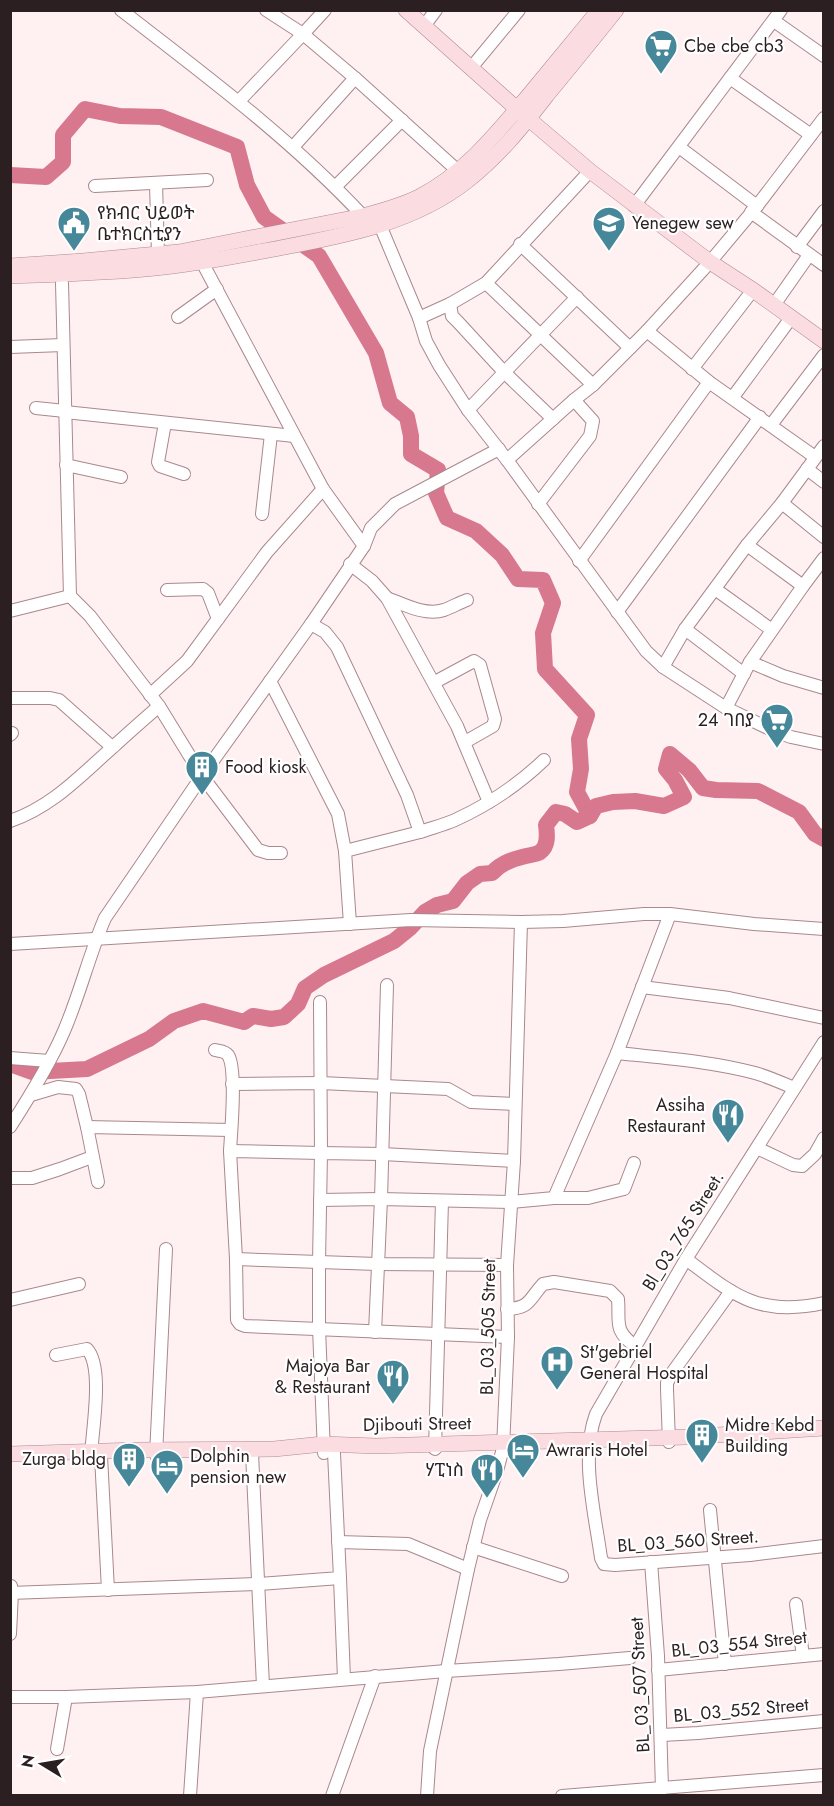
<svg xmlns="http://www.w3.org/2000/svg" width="834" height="1806" font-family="Jost,'Noto Sans Ethiopic',sans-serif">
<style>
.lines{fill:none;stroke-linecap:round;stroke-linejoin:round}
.river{stroke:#d7788e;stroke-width:16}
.minor-casing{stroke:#a9888e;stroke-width:14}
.major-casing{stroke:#af8a91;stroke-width:16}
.minor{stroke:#fff;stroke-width:12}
.major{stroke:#fadce1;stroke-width:15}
.labels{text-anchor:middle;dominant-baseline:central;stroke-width:4.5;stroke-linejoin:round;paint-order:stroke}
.poi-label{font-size:18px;fill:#2c1f22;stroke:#fff;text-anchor:start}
.street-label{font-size:18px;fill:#2c1f22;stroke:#fff}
</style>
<rect width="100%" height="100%" fill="#fff0f2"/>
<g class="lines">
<g class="river">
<polyline points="10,175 46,177 63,162 63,135 85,109 120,116 161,117 237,147 247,185 264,217 319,256 376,353 390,403 407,417 411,436 411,454 438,470 436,493 447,518 476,531 502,555 518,579 543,580 553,603 543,633 545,669 587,715 579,739 581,769 577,792 590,816"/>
<path d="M 10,1064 L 32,1072 L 87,1069 L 149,1039 L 174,1021 L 203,1011 L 244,1022 L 253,1016 L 271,1019 L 284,1017 L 298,1004 L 305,988 L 324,975 L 394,941 L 410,928 L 425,912 L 437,905 L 453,901 L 467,883 L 480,874 L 492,873 C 502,862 516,858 531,855 C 534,854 538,854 540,852 C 549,846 547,833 546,825 L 556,812 L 565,814 L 577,822 L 590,816 L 596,806 L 613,802 L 635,801 L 664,806 L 684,797 L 675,780 L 666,769 L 670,754 L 689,770 L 703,788 L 716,790 L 758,791 L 799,812 L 815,834 L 824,839"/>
</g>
<g class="minor-casing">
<g id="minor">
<path d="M 121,10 C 205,75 290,138 363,216"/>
<polyline points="266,10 303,34 325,10"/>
<polyline points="774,21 824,56"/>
<polyline points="424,26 436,10"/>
<polyline points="471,68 519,10"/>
<polyline points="730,78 811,135"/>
<polyline points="239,101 303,34 355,78 458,171"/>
<polyline points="293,147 355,78"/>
<polyline points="679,147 757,206"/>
<polyline points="156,183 158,255"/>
<polyline points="95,186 207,180"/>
<polyline points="335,187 402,120"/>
<polyline points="634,206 781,10"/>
<polyline points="751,212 824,265"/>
<polyline points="380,225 419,318 426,341 439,365 468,410 507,460 646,651 663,667 726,708 772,730 791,737 824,744"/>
<polyline points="520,244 630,348"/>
<polyline points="797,247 824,211"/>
<polyline points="202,262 323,489 364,546"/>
<polyline points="62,283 70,596 90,616 159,706 202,776 258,850 268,853 281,853"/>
<polyline points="486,283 593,385"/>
<polyline points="450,304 452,316 458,322 504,372 553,419"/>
<polyline points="774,305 809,255"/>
<polyline points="178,317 217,289"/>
<polyline points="419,318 450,304 486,283 590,171"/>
<polyline points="647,331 709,382 815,457"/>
<polyline points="10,347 63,345"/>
<polyline points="692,369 753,290"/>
<polyline points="733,397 791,318"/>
<polyline points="36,408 65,411"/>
<polyline points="468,410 577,297"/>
<polyline points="65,412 294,436"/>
<polyline points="165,423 158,462 160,466 184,474"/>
<polyline points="771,425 824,355"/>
<polyline points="507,460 574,400 593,385 647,331 710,262 757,206 824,118"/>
<polyline points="66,465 121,477"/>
<polyline points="807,469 824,482"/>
<polyline points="782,503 824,537"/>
<polyline points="538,504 590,436 593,421 574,400"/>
<polyline points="262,514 271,434"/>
<polyline points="579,561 709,382"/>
<polyline points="350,564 372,581 387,598 457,726 489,802"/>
<polyline points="803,586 824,558"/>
<polyline points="715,589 772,630"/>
<polyline points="167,590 203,589 208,593 218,619"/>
<path d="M 387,598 C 405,605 426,616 444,610 C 452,607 459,603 467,600"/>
<polyline points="10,611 70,596"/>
<polyline points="617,612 760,417"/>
<path d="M 311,624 L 325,632 L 337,647 L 407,795 L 420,832 C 431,828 444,825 455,820 C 488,805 518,785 544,760"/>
<polyline points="685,629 744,674"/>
<polyline points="750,662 783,676 824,688"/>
<polyline points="663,667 685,629 747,545 782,503 824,446"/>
<polyline points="270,681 338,814 345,851 350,924"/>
<polyline points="435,682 474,661 480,665 495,719 493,726 465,742"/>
<polyline points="150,695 187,661 267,552 323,489"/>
<polyline points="10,698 50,698 59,700 112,747"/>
<polyline points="726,708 750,662 803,586 747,545"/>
<polyline points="10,735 12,733"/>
<path d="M 10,821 C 52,807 81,775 113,747 C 128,733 143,720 159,706"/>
<polyline points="345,851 420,832"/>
<polyline points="10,944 411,920 521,922 563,921 644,914 670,914 754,924 824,929"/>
<polyline points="642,987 729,998 824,1018"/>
<polyline points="320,1002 321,1153 230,1151 236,1259 237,1320 240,1324 245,1326 508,1337"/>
<path d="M 824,1042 L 686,1259 L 596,1414 C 580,1457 595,1514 601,1558 L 604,1564 L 615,1565 L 750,1555 L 824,1546"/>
<path d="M 215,1050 C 219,1051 225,1051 228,1055 C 237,1068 231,1133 230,1151"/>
<path d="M 617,1053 C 663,1058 710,1061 755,1073 C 769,1077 782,1083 794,1088"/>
<polyline points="10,1058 49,1061"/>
<polyline points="232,1084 321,1083 448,1089 471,1102 515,1104"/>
<polyline points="31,1095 58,1087 76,1089 79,1094 87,1127"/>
<path d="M 10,1127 C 30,1096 50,1064 64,1031 C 80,994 89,955 105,918 L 202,776 L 311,624 L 364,546 L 371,528 L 395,504 L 499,449"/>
<polyline points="757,1148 793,1165 802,1166 815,1154 824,1138"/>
<polyline points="10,1178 32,1178 60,1169 92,1157"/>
<polyline points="98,1182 87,1127 231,1130"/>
<polyline points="554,1198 588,1198 624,1189 634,1163"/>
<polyline points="320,1200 381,1199 511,1202 554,1198 617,1053 670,914"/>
<polyline points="236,1259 377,1264 507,1265"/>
<path d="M 686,1259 C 735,1296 759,1317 824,1303"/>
<polyline points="10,1300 79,1284"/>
<path d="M 507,1309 C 531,1308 529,1299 543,1284 L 554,1282 L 610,1291 L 618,1299 C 620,1322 613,1330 635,1346"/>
<polyline points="375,1332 381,1199 387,985"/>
<path d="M 56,1355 L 87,1349 C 104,1367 92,1431 91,1456"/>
<polyline points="669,1442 667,1389 667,1383 672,1373 731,1291"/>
<polyline points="435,1449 442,1201"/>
<polyline points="252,1453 263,1686"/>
<polyline points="324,1453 319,1328 319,1262 321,1153 382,1154 514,1161"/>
<polyline points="156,1455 166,1249"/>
<polyline points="101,1456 108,1590"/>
<polyline points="710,1510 725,1664"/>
<polyline points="338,1542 408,1544 468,1569"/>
<polyline points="473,1547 562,1576"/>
<polyline points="651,1562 658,1656 662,1789"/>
<polyline points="340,1578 344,1679"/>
<polyline points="10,1593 259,1584 340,1578 334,1453"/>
<polyline points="796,1604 803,1656"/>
<polyline points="10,1634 12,1592 11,1586"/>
<polyline points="658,1670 824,1654"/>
<polyline points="10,1697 66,1697 197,1692 446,1671 559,1664 630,1658"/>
<polyline points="662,1735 698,1733 824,1721"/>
<polyline points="57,1749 66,1697"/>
<polyline points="190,1796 197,1692"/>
<polyline points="332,1796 375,1676"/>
<polyline points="427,1796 430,1751 468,1569 480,1520 497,1471 503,1448 508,1337 507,1265 514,1161 521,922"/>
<polyline points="562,1796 824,1775"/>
</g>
</g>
<g class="major-casing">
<g id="major">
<polyline points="406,10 517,109 590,171 710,262 753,290 824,341"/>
<path d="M 10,266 L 83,261 L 179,252 L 363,216 C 382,211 401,206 419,197 C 465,173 496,134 529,95 C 552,67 575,39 599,10"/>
<path d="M 10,276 C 59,274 107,273 155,268 C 199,264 242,255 285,247 C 348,235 415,222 467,181 C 498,157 523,126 547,95 C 570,67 593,39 616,10"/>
<polyline points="10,1454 137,1450 274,1449 323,1444 376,1446 686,1437 824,1428"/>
</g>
</g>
<use href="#minor" class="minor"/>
<use href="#major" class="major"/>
</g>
<defs>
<g id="supermarket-pin" transform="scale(1.725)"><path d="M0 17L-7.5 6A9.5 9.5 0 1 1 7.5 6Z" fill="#468899" stroke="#fff"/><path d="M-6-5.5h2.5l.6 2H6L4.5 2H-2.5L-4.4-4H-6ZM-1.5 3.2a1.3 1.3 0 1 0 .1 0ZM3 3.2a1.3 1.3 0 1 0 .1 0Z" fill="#fff"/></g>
<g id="civic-pin" transform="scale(1.725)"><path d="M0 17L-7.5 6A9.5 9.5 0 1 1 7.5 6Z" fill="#468899" stroke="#fff"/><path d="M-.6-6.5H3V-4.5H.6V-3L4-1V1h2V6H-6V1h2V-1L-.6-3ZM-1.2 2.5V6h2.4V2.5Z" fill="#fff"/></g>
<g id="school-pin" transform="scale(1.725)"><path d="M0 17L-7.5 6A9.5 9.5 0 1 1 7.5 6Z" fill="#468899" stroke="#fff"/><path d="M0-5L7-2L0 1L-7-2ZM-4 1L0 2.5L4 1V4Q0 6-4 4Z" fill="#fff"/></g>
<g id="building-pin" transform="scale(1.725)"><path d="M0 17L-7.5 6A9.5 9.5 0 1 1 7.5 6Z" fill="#468899" stroke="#fff"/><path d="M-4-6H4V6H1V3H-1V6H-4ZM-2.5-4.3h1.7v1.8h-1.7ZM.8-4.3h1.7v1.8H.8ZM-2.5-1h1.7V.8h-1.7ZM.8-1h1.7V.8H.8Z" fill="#fff"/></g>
<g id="restaurant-pin" transform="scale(1.725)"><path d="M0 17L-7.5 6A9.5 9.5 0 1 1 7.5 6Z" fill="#468899" stroke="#fff"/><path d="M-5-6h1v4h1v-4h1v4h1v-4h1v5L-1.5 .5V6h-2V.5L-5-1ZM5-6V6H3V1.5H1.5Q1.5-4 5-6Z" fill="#fff"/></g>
<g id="hospital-pin" transform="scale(1.725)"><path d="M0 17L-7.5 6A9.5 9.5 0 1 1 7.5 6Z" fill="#468899" stroke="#fff"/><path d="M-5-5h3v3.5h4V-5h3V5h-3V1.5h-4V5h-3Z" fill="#fff"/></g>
<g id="hotel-pin" transform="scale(1.725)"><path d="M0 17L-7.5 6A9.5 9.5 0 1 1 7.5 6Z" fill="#468899" stroke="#fff"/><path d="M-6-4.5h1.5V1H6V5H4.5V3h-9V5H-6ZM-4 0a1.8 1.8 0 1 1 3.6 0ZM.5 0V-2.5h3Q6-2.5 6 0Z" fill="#fff"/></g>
</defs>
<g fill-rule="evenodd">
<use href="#supermarket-pin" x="661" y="46"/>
<use href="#civic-pin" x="74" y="223"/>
<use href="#school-pin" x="609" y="223"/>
<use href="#supermarket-pin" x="777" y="720"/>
<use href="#building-pin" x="202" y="767"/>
<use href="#restaurant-pin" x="728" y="1115"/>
<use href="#hospital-pin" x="557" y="1362"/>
<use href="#restaurant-pin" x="393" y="1376"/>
<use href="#building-pin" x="702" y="1435"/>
<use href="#hotel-pin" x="523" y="1450"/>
<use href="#building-pin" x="129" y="1459"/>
<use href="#hotel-pin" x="167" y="1466"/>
<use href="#restaurant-pin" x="487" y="1470"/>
</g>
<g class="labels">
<g class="poi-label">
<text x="684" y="46">Cbe cbe cb3</text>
<text x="97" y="213">የክብር ህይወት<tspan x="97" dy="21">ቤተክርስቲያን</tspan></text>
<text x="632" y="223">Yenegew sew</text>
<text x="754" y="720" text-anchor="end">24 ገበያ</text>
<text x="225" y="767">Food kiosk</text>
<text x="705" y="1105" text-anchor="end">Assiha<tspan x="705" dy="21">Restaurant</tspan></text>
<text x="580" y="1352">St'gebriel<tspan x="580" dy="21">General Hospital</tspan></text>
<text x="370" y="1366" text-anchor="end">Majoya Bar<tspan x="370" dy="21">&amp; Restaurant</tspan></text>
<text x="725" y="1425">Midre Kebd<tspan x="725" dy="21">Building</tspan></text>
<text x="546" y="1450">Awraris Hotel</text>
<text x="190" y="1456">Dolphin<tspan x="190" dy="21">pension new</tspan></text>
<text x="106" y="1459" text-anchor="end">Zurga bldg</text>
<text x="464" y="1470" text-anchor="end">ሃፒነስ</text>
</g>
<g class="street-label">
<text transform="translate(683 1231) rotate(-58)">Bl_03_765 Street.</text>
<text transform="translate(488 1327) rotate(-89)">BL_03_505 Street</text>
<text transform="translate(417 1424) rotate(-1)">Djibouti Street</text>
<text transform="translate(688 1541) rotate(-4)">BL_03_560 Street.</text>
<text transform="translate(739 1644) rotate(-6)">BL_03_554 Street</text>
<text transform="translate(640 1685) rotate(-93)">BL_03_507 Street</text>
<text transform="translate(741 1710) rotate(-5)">BL_03_552 Street</text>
</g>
</g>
<rect width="834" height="1806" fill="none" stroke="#2c1f22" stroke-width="24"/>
<g transform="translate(42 1764) rotate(281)" stroke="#ffffff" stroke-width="4.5" paint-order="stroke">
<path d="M0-4.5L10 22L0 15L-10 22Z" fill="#2c1f22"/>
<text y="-9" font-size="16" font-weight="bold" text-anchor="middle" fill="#2c1f22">N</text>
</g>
</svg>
